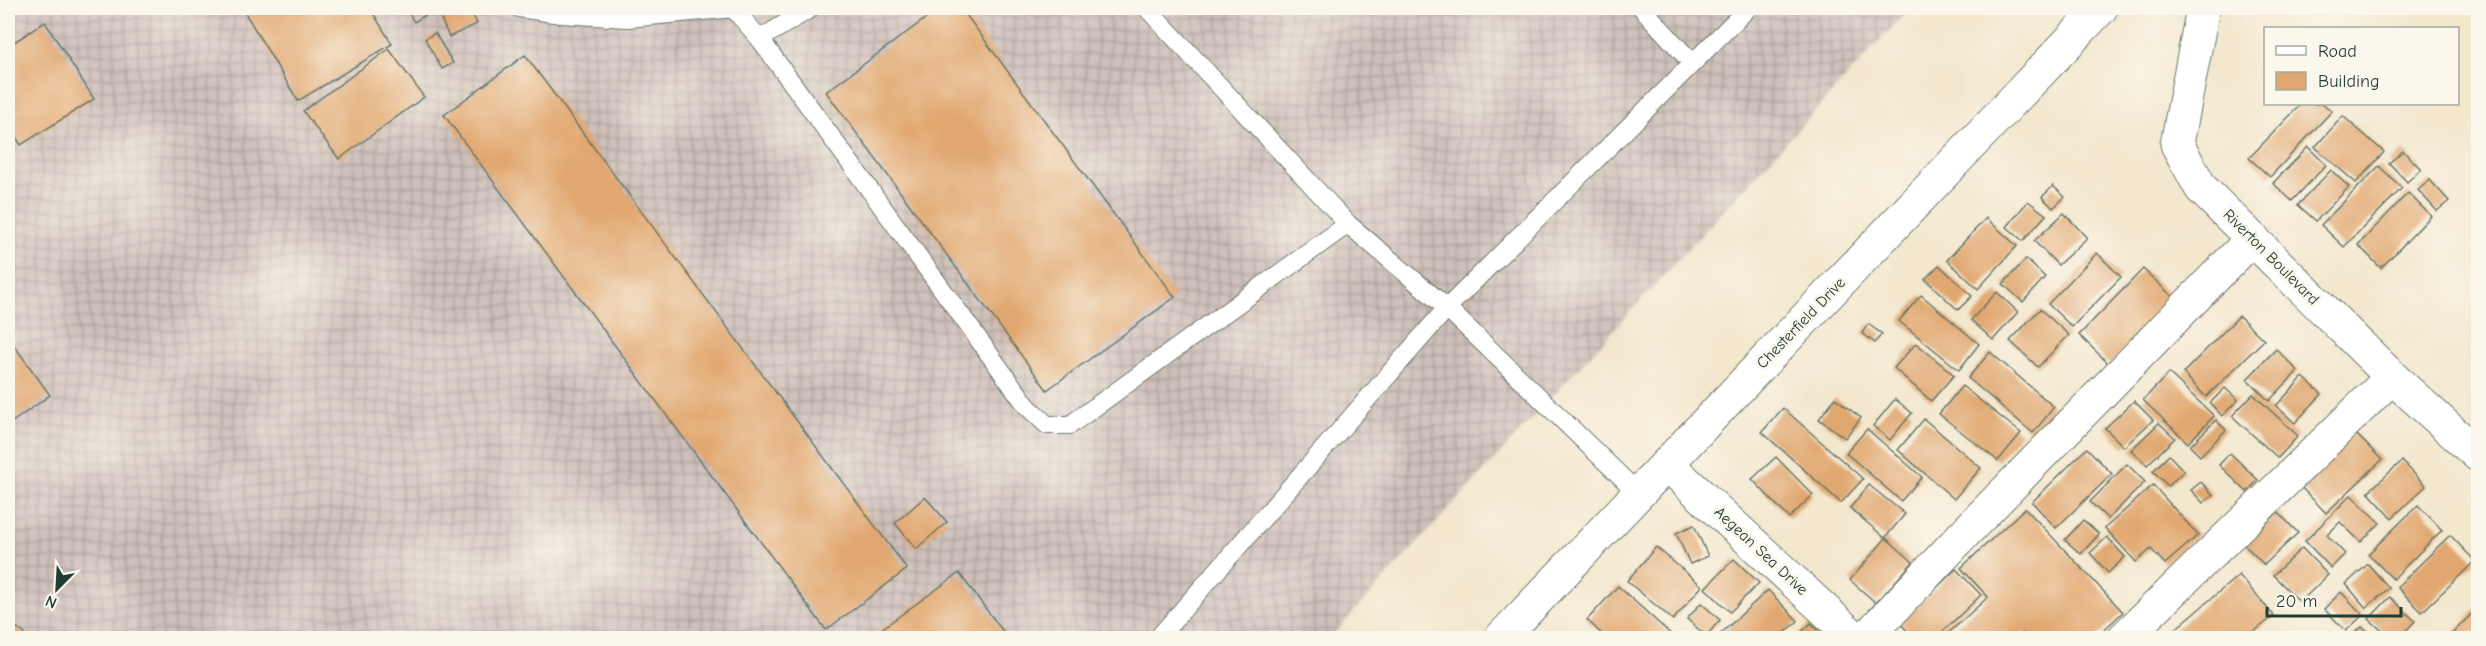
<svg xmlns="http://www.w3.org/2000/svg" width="2486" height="646" font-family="'Comic Neue',sans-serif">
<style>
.industrial{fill:url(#industrial-grid)}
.building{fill:#e1a770}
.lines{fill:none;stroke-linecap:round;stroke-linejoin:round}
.service-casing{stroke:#69786a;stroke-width:20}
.minor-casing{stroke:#69786a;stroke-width:35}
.tertiary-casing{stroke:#69786a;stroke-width:35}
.service{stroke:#fff;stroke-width:18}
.minor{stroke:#fff;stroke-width:33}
.tertiary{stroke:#fff;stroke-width:33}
.labels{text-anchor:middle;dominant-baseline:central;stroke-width:6;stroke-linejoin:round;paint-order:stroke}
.street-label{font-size:16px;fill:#1f3d34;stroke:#fbf7ec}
</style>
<defs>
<pattern id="industrial-grid" width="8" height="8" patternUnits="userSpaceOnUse" patternTransform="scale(1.5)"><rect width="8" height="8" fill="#cfc0ba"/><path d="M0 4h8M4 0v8" fill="none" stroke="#a79d98"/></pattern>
</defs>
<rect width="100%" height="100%" fill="#fbf7ec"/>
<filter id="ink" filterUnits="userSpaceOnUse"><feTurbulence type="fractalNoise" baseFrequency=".0167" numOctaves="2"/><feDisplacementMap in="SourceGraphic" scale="12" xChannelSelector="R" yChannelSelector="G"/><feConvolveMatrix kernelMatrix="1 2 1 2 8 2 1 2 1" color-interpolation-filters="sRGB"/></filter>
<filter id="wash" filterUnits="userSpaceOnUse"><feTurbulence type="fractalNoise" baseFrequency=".008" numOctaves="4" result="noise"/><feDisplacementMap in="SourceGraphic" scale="24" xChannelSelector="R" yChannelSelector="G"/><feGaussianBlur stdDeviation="1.35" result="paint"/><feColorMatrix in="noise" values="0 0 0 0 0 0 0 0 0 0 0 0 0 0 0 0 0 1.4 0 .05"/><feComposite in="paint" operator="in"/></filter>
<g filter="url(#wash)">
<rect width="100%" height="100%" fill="#f3e7cd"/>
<polygon class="industrial" points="8,8 1910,8 1330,638 8,638"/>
<g id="blocks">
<g class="building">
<polygon points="242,8 370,8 392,44 298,101"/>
<polygon points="406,8 422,8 426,15 414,22"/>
<polygon points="436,8 470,8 477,24 449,37"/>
<polygon points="940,8 961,8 1175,297 1047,390 826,92"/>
<polygon points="45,22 94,99 21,145 8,125 8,46"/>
<polygon points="435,33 453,63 442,69 425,39"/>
<polygon points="389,49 424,97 339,159 303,111"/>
<polygon points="525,55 907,569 826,630 444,115"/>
<polygon points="2301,104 2323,104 2332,111 2270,177 2249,158"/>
<polygon points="2343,116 2384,152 2356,183 2315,147"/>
<polygon points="2308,147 2326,165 2292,201 2273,183"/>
<polygon points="2403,151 2421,169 2407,182 2389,163"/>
<polygon points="2379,166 2402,188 2344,247 2321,225"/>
<polygon points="2331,170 2349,187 2316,221 2298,205"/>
<polygon points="2430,180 2449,201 2437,211 2418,190"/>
<polygon points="2053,186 2065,197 2053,208 2042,197"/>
<polygon points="2408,193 2431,216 2381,268 2358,245"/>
<polygon points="2028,201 2046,215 2023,241 2007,227"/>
<polygon points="2064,213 2087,238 2058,265 2034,241"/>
<polygon points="1986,218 2017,246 1978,289 1947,260"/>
<polygon points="2097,253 2121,277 2072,327 2048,304"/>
<polygon points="2026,259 2045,277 2023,302 2003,284"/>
<polygon points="1939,265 1972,296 1958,310 1925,279"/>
<polygon points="2143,269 2174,298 2110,365 2079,335"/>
<polygon points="1997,292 2018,312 1993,340 1971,320"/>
<polygon points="1921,295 1979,344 1959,370 1899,321"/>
<polygon points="2040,309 2069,335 2038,367 2010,341"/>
<polygon points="2239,316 2264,340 2206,397 2183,373"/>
<polygon points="1868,324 1882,334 1875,343 1862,333"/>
<polygon points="8,337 50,395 8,425"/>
<polygon points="1916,343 1954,375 1931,401 1894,368"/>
<polygon points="2276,349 2298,371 2269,401 2247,379"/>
<polygon points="1990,352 2054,407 2033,433 1968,378"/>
<polygon points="2169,373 2214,416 2188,443 2143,400"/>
<polygon points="2303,377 2322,394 2295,423 2276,406"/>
<polygon points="1962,386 2021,433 1998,461 1939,414"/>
<polygon points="2225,388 2238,400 2222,416 2210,403"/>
<polygon points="2253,394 2298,436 2278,458 2232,416"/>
<polygon points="1835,398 1861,418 1845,438 1819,419"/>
<polygon points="1895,399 1912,413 1890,440 1873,426"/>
<polygon points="2134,401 2153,420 2124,447 2105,428"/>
<polygon points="1783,408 1863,479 1841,503 1762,432"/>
<polygon points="1924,419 1981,468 1954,499 1898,450"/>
<polygon points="2216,420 2226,430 2200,456 2190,446"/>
<polygon points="2159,423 2175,438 2147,465 2131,450"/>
<polygon points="1867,429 1922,477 1901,501 1846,453"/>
<polygon points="2354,432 2382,460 2326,513 2299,485"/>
<polygon points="2087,448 2112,474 2056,528 2032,502"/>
<polygon points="2230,453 2258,480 2247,492 2219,465"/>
<polygon points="2169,455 2184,471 2168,486 2153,471"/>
<polygon points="1776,457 1813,495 1789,518 1752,479"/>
<polygon points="2402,461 2426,486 2392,518 2368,492"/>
<polygon points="2127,464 2145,482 2108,519 2090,502"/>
<polygon points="2201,482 2213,495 2203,503 2191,490"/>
<polygon points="1869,485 1905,514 1885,538 1850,508"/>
<polygon points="2153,485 2198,535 2165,564 2151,549 2136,562 2105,528"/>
<polygon points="2351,495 2380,523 2361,542 2340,522 2327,535 2345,554 2331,568 2305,541"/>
<polygon points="925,497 947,522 916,549 895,523"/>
<polygon points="2418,505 2442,530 2393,579 2368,554"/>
<polygon points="2025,508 2123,612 2095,638 2028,638 2023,633 2017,638 1943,638 1988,597 1961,568"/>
<polygon points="2278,512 2298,533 2264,565 2244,544"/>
<polygon points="2083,520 2099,534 2081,554 2065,540"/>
<polygon points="1694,525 1708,556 1690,564 1676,533"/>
<polygon points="2450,535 2475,561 2422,612 2397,587"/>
<polygon points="2107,537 2125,557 2108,573 2090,553"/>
<polygon points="1886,538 1913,562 1876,603 1850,580"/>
<polygon points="1656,547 1702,586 1673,620 1627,581"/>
<polygon points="2302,548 2328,575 2300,602 2273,575"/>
<polygon points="1734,559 1759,583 1730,612 1705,588"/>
<polygon points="2368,564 2389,588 2366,608 2346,584"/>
<polygon points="1956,569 1981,595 1936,638 1914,638 1900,623"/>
<polygon points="959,573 1008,638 869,638"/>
<polygon points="2239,575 2274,616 2246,638 2178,638 2172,632"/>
<polygon points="1618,586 1675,638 1606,638 1587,620"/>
<polygon points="1768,590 1798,621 1779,638 1716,638"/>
<polygon points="2341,592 2363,615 2346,631 2324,609"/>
<polygon points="2390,597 2415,621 2399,638 2390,638 2369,619"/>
<polygon points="1701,603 1720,620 1706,636 1687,619"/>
<polygon points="2478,607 2478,638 2455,638 2451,635"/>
<polygon points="8,621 24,633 27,638 8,638"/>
<polygon points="1811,623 1827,638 1795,638"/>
<polygon points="2362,627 2373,638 2349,638"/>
<polygon points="2161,631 2167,638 2152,638"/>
</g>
</g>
</g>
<g filter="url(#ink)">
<use href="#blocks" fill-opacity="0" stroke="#69786a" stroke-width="1.5"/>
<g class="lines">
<g class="service-casing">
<g id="service">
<polyline points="519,8 561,14 628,18 734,8"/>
<polyline points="733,8 760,39 811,8"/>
<polyline points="1147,8 1348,224 1447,308 1640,495"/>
<polyline points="1642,8 1692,63"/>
<polyline points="760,39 1027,406 1047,425 1070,425 1348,224"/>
<polyline points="1158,638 1447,308 1748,8"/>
</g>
</g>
<g class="minor-casing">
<g id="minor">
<polyline points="2203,8 2177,144 2201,188 2392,377 2478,455"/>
<polyline points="1667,464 1855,638"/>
<polyline points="1866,638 1963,535 2252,239"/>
<polyline points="2124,638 2392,377"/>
</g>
</g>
<g class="tertiary-casing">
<polyline id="tertiary" points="1501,638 2101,8"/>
</g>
<use href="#service" class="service"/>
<use href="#minor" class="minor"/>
<use href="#tertiary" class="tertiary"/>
</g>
</g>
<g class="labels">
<g class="street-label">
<text transform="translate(2271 257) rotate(45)">Riverton Boulevard</text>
<text transform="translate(1801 323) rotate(-46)">Chesterfield Drive</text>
<text transform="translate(1761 551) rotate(43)">Aegean Sea Drive</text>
</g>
</g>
<rect width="2486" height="646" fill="none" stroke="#fbf7ec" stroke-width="30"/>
<rect x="2264" y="27" width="195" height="78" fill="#fbf7ec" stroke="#a3ada2" stroke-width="1.5"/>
<rect x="2276" y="46" width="30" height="9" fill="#ffffff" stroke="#a3ada2" stroke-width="1.5"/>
<text x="2318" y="57" font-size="18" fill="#1f3d34">Road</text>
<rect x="2276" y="72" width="30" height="18" fill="#e1a770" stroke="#a3ada2" stroke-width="1.5"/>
<text x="2318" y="87" font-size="18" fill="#1f3d34">Building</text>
<g transform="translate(57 589) rotate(204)" stroke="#fbf7ec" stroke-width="4.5" paint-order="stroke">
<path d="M0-4.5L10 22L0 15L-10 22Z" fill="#1f3d34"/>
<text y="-9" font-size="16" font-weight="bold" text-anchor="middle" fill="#1f3d34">N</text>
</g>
<path d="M2267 607v9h134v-9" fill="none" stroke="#1f3d34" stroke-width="3"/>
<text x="2276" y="607" font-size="18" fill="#1f3d34" stroke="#fbf7ec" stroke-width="4.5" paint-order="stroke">20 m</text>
</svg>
